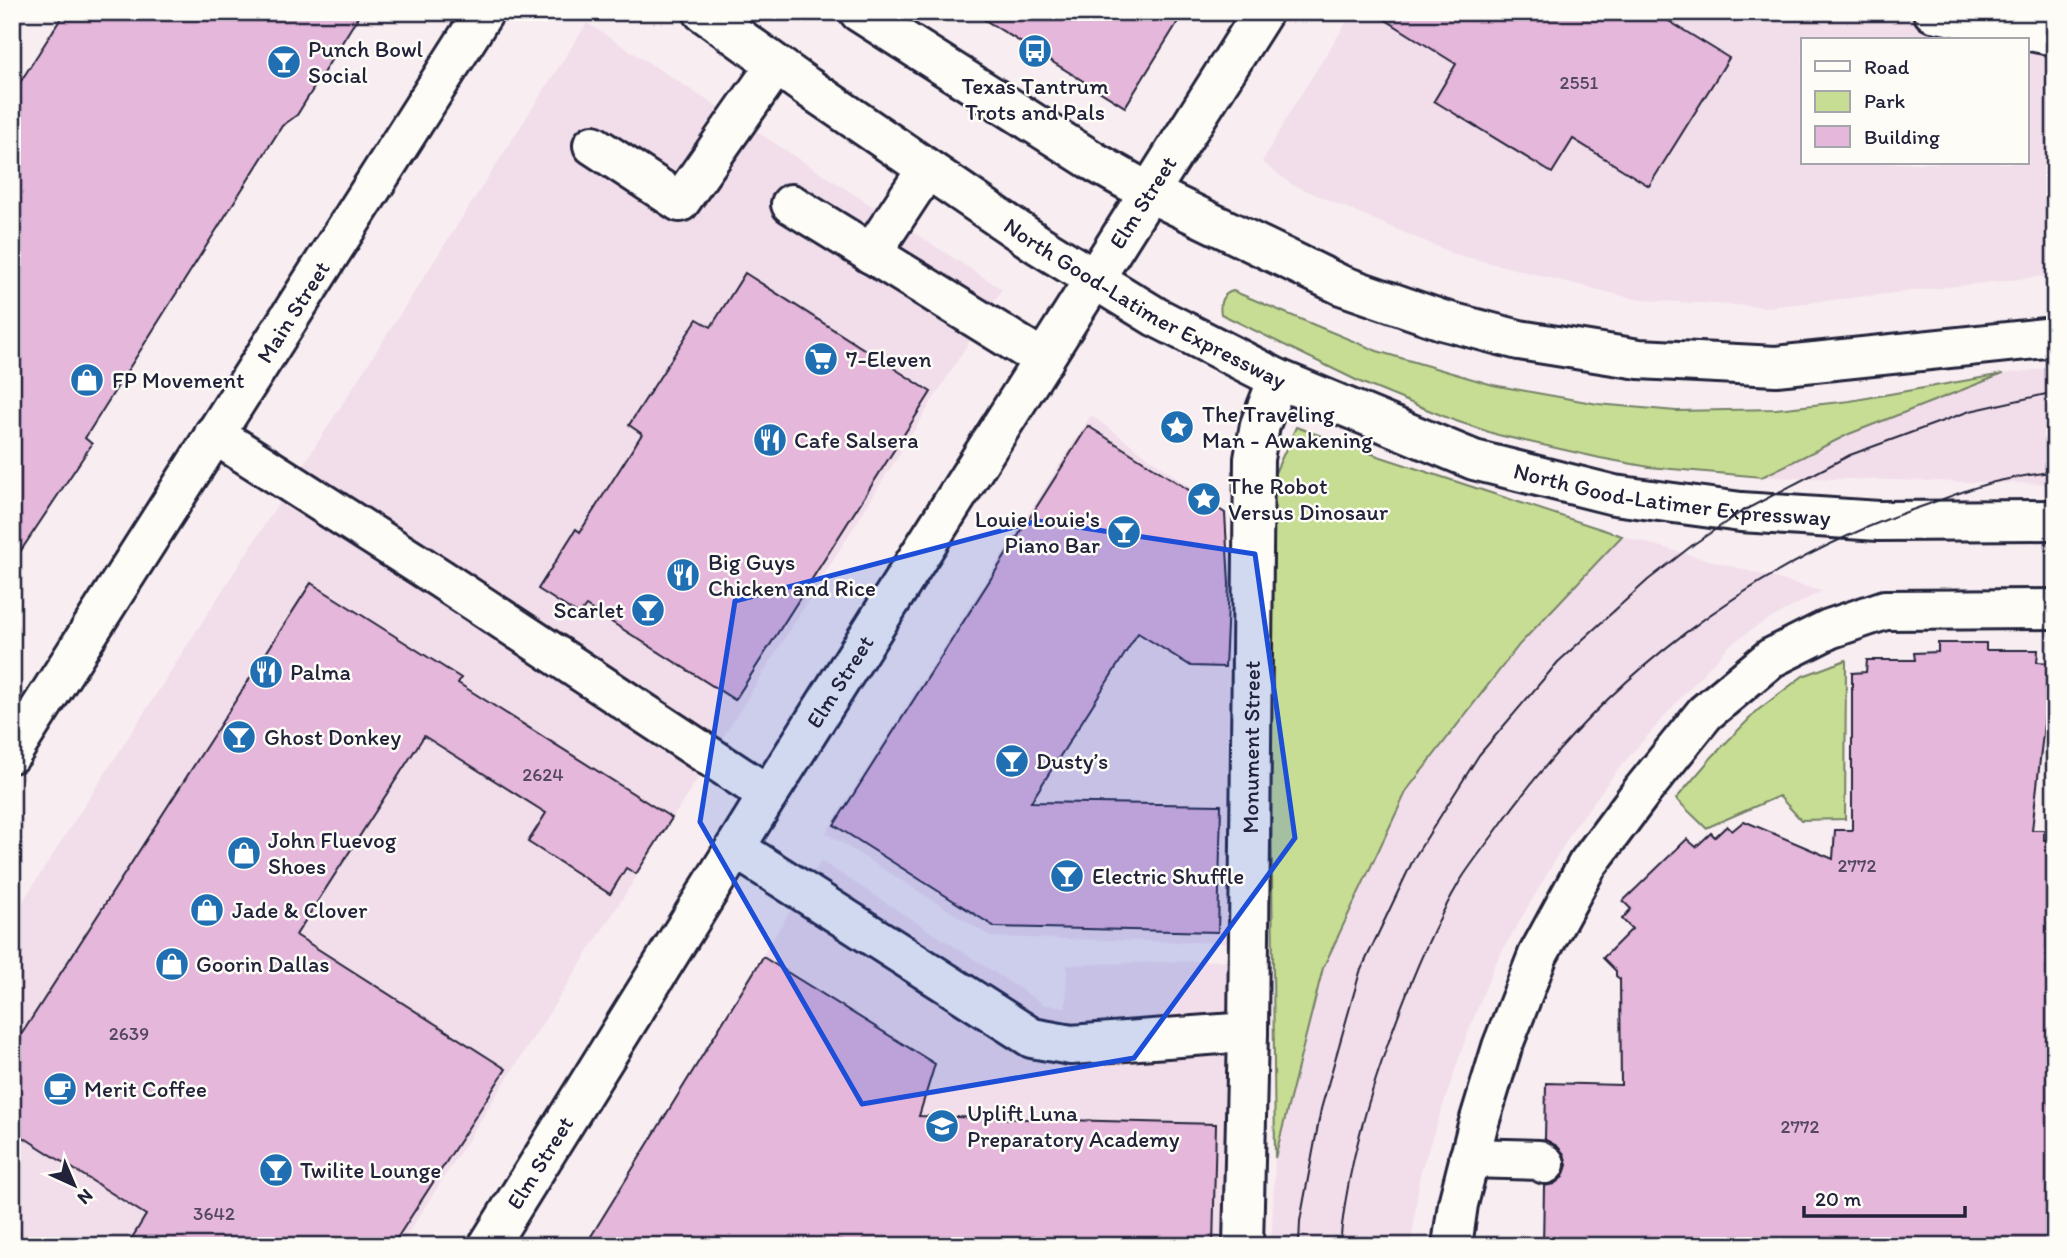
<svg xmlns="http://www.w3.org/2000/svg" width="2067" height="1258" font-family="Itim,sans-serif">
<style>
.built{fill:#f2deea;fill-rule:evenodd}
.green{fill:#c6dd93;stroke:#748067;stroke-width:2}
.building{fill:#e5b7da;stroke:#22223b;stroke-width:2}
.lines{fill:none;stroke-linecap:round;stroke-linejoin:round}
.minor-casing{stroke:#22223b;stroke-width:44}
.major-casing{stroke:#22223b;stroke-width:44}
.path{stroke:#22223b;stroke-width:4.5;stroke-dasharray:2 5;stroke-linecap:butt}
.minor{stroke:#fdfcf7;stroke-width:38}
.major{stroke:#fdfcf7;stroke-width:38}
.tram{stroke:#22223b;stroke-width:2}
.marked{fill:#1d4ed8;fill-opacity:0.2;stroke:#1d4ed8;stroke-width:5;stroke-linejoin:round}
.labels{text-anchor:middle;dominant-baseline:central;stroke-width:5;stroke-linejoin:round;paint-order:stroke}
.number-label{font-size:19px;fill:#534763}
.poi-label{font-size:23px;fill:#22223b;stroke:#fdfcf7;text-anchor:start}
.street-label{font-size:23px;fill:#22223b;stroke:#fdfcf7}
</style>
<rect width="100%" height="100%" fill="#f8eef1"/>
<filter id="ink" filterUnits="userSpaceOnUse"><feTurbulence type="fractalNoise" baseFrequency=".0143" numOctaves="2"/><feDisplacementMap in="SourceGraphic" scale="14" xChannelSelector="R" yChannelSelector="G"/><feConvolveMatrix kernelMatrix="1 2 1 2 8 2 1 2 1" color-interpolation-filters="sRGB"/></filter>
<g filter="url(#ink)">
<g class="built">
<path d="M 1353,12 L 2055,12 L 2055,275 L 1769,307 L 1639,300 L 1454,254 L 1291,184 L 1262,162 L 1289,113 ZM 1803,40 L 2027,40 L 2027,163 L 1803,163 Z"/>
<polygon points="587,23 1002,289 635,879 400,1246 12,1246 12,918"/>
<polygon points="2055,367 2055,484 1762,477 1849,434 2003,374"/>
<polygon points="1091,415 1225,513 1229,584 1228,943 991,937 826,833"/>
<polygon points="1622,536 1822,591 1757,626 1730,645 1685,693 1616,772 1572,831 1495,964 1467,1035 1420,1174 1411,1246 1271,1246 1275,1158 1323,968 1407,790 1519,645"/>
<polygon points="821,861 1045,1005 1066,1007 1067,965 1230,960 1222,1246 584,1246"/>
</g>
<g class="green">
<path d="M 1233,291 L 1377,351 L 1493,385 L 1598,404 L 1676,411 L 1776,409 L 1850,401 L 2003,374 L 1849,434 L 1762,477 L 1649,467 L 1600,458 L 1498,435 L 1453,420 L 1360,382 L 1221,314 C 1219,303 1222,294 1233,291 Z"/>
<polygon points="1296,427 1378,456 1622,536 1519,645 1407,790 1323,968 1275,1158 1268,488"/>
<polygon points="1846,660 1845,819 1801,820 1779,796 1706,828 1676,799 1712,757 1758,710 1803,676"/>
</g>
<g class="building">
<polygon points="65,12 361,12 297,115 282,126 85,438 92,444 12,564 12,95"/>
<polygon points="972,12 1184,12 1125,107"/>
<polygon points="1373,12 1654,12 1729,58 1649,186 1573,139 1552,173 1434,101 1456,64"/>
<polygon points="745,273 931,392 735,700 586,606 579,615 538,589 576,529 580,532 642,434 629,425 697,319 711,327"/>
<polygon points="1088,426 1225,513 1229,584 1225,667 1191,666 1138,633 1031,802 1221,805 1218,932 995,927 834,825"/>
<polygon points="311,583 461,678 458,683 672,818 636,874 626,868 610,894 528,842 546,813 424,736 296,935 506,1069 392,1246 127,1246 146,1215 12,1130 12,1049"/>
<polygon points="1938,643 1986,643 1986,650 2038,650 2037,662 2051,663 2032,830 2044,830 2044,840 2055,840 2055,1246 1543,1246 1544,1186 1554,1184 1563,1177 1567,1165 1564,1154 1557,1146 1545,1140 1546,1083 1621,1085 1620,979 1616,976 1616,971 1603,958 1632,929 1622,919 1631,909 1623,901 1687,839 1696,847 1711,833 1715,837 1727,826 1732,831 1744,821 1833,859 1835,830 1852,830 1852,673 1866,672 1867,660 1915,660 1914,653 1938,652"/>
<polygon points="763,957 935,1064 919,1116 1216,1124 1213,1246 585,1246"/>
</g>
<g class="lines">
<g class="minor-casing">
<g id="minor">
<polyline points="1933,12 2055,36"/>
<polyline points="593,145 680,202 776,65"/>
<polyline points="791,204 1044,360"/>
<polyline points="871,254 927,169"/>
<polyline points="214,434 441,579 768,795"/>
<polyline points="735,848 1032,1038 1071,1045 1248,1032"/>
<polyline points="1469,1158 1539,1160 1545,1164"/>
<path id="s1" d="M 1243,1246 L 1248,1032 L 1254,459 L 1260,425 L 1278,379"/>
<polyline points="1452,1246 1458,1204 1477,1129 1502,1047 1538,955 1587,865 1643,790 1705,713 1771,658 1829,629 1885,610 2055,609"/>
</g>
</g>
<g class="major-casing">
<g id="major">
<path id="s2" d="M 703,12 L 806,86 L 1039,245 L 1156,317 L 1278,379 L 1474,460 L 1614,495 L 1741,512 L 1879,521 L 2055,520"/>
<polyline points="859,12 1093,161 1150,193 1341,285 1442,320 1519,340 1639,359 1776,366 2055,337"/>
<path id="s3" d="M 12,753 L 484,12"/>
<path id="s4" d="M 488,1246 L 768,795 L 1263,12"/>
</g>
</g>
<polyline class="path" points="12,1230 37,1246"/>
<use href="#minor" class="minor"/>
<use href="#major" class="major"/>
<g class="tram">
<polyline points="1299,1246 1300,1221 1321,1109 1360,972 1414,858 1479,755 1558,662 1648,580 1694,544 1741,512 1850,455 1970,411 2055,392"/>
<path d="M 1340,1246 C 1345,1180 1363,1115 1385,1052 C 1405,994 1428,935 1460,881 C 1470,865 1482,850 1493,835 C 1600,680 1750,564 1929,504 C 1952,496 1975,486 1999,481 C 2017,477 2036,474 2055,471"/>
</g>
</g>
</g>
<path class="marked" d="M 1038,521 L 1255,554 L 1295,838 L 1134,1058 L 862,1104 L 700,822 L 735,601 Z"/>
<defs>
<g id="bus-disc" transform="scale(1.75)"><circle r="9.5" fill="#1f6fb2" stroke="#fdfcf7"/><path d="M-5-6H5V4H4V6H2V4H-2V6H-4V4H-5ZM-3.5-4V0h7V-4ZM-3.5 1.2v1.5H-2V1.2ZM2 1.2v1.5H3.5V1.2Z" fill="#fff"/></g>
<g id="bar-disc" transform="scale(1.75)"><circle r="9.5" fill="#1f6fb2" stroke="#fdfcf7"/><path d="M-6-5H6L.8 .8V4.5H3.5V6h-7V4.5H-.8V.8Z" fill="#fff"/></g>
<g id="supermarket-disc" transform="scale(1.75)"><circle r="9.5" fill="#1f6fb2" stroke="#fdfcf7"/><path d="M-6-5.5h2.5l.6 2H6L4.5 2H-2.5L-4.4-4H-6ZM-1.5 3.2a1.3 1.3 0 1 0 .1 0ZM3 3.2a1.3 1.3 0 1 0 .1 0Z" fill="#fff"/></g>
<g id="shop-disc" transform="scale(1.75)"><circle r="9.5" fill="#1f6fb2" stroke="#fdfcf7"/><path d="M-5-2.5h2.3a2.7 3.5 0 0 1 5.4 0H5L5.5 6h-11ZM-1.5-2.5h3a1.5 2.3 0 0 0-3 0Z" fill="#fff"/></g>
<g id="sight-disc" transform="scale(1.75)"><circle r="9.5" fill="#1f6fb2" stroke="#fdfcf7"/><path d="M0-6L1.8-2.2L6-1.7L2.9 1.2L3.7 5.4L0 3.3L-3.7 5.4L-2.9 1.2L-6-1.7L-1.8-2.2Z" fill="#fff"/></g>
<g id="restaurant-disc" transform="scale(1.75)"><circle r="9.5" fill="#1f6fb2" stroke="#fdfcf7"/><path d="M-5-6h1v4h1v-4h1v4h1v-4h1v5L-1.5 .5V6h-2V.5L-5-1ZM5-6V6H3V1.5H1.5Q1.5-4 5-6Z" fill="#fff"/></g>
<g id="cafe-disc" transform="scale(1.75)"><circle r="9.5" fill="#1f6fb2" stroke="#fdfcf7"/><path d="M-5.5-4.5H6V0H3Q3 3.5 0 3.5H-2.5Q-5.5 3.5-5.5 0ZM3-3.2v2h1.7v-2ZM-6 4.5H4V6H-6Z" fill="#fff"/></g>
<g id="school-disc" transform="scale(1.75)"><circle r="9.5" fill="#1f6fb2" stroke="#fdfcf7"/><path d="M0-5L7-2L0 1L-7-2ZM-4 1L0 2.5L4 1V4Q0 6-4 4Z" fill="#fff"/></g>
</defs>
<g fill-rule="evenodd">
<use href="#bus-disc" x="1035" y="51"/>
<use href="#bar-disc" x="284" y="62"/>
<use href="#supermarket-disc" x="821" y="359"/>
<use href="#shop-disc" x="87" y="380"/>
<use href="#sight-disc" x="1177" y="427"/>
<use href="#restaurant-disc" x="770" y="440"/>
<use href="#sight-disc" x="1204" y="499"/>
<use href="#bar-disc" x="1124" y="532"/>
<use href="#restaurant-disc" x="683" y="575"/>
<use href="#bar-disc" x="648" y="610"/>
<use href="#restaurant-disc" x="266" y="672"/>
<use href="#bar-disc" x="239" y="737"/>
<use href="#bar-disc" x="1012" y="761"/>
<use href="#shop-disc" x="244" y="853"/>
<use href="#bar-disc" x="1067" y="876"/>
<use href="#shop-disc" x="207" y="910"/>
<use href="#shop-disc" x="172" y="964"/>
<use href="#cafe-disc" x="60" y="1089"/>
<use href="#school-disc" x="942" y="1126"/>
<use href="#bar-disc" x="276" y="1170"/>
</g>
<g class="labels">
<g class="number-label">
<text x="1579" y="82">2551</text>
<text x="543" y="774">2624</text>
<text x="1857" y="865">2772</text>
<text x="129" y="1033">2639</text>
<text x="1800" y="1126">2772</text>
<text x="214" y="1213">3642</text>
</g>
<g class="poi-label">
<text x="308" y="49">Punch Bowl<tspan x="308" dy="26">Social</tspan></text>
<text x="1035" y="86" text-anchor="middle">Texas Tantrum<tspan x="1035" dy="26">Trots and Pals</tspan></text>
<text x="846" y="359">7-Eleven</text>
<text x="112" y="380">FP Movement</text>
<text x="1202" y="414">The Traveling<tspan x="1202" dy="26">Man - Awakening</tspan></text>
<text x="794" y="440">Cafe Salsera</text>
<text x="1228" y="486">The Robot<tspan x="1228" dy="26">Versus Dinosaur</tspan></text>
<text x="1100" y="519" text-anchor="end">Louie Louie's<tspan x="1100" dy="26">Piano Bar</tspan></text>
<text x="708" y="562">Big Guys<tspan x="708" dy="26">Chicken and Rice</tspan></text>
<text x="624" y="610" text-anchor="end">Scarlet</text>
<text x="290" y="672">Palma</text>
<text x="264" y="737">Ghost Donkey</text>
<text x="1036" y="761">Dusty’s</text>
<text x="268" y="840">John Fluevog<tspan x="268" dy="26">Shoes</tspan></text>
<text x="1092" y="876">Electric Shuffle</text>
<text x="232" y="910">Jade &amp; Clover</text>
<text x="196" y="964">Goorin Dallas</text>
<text x="84" y="1089">Merit Coffee</text>
<text x="967" y="1113">Uplift Luna<tspan x="967" dy="26">Preparatory Academy</tspan></text>
<text x="300" y="1170">Twilite Lounge</text>
</g>
<g class="street-label">
<text stroke="none"><textPath href="#s4" startOffset="1232">Elm Street</textPath></text>
<text stroke="none"><textPath href="#s2" startOffset="530">North Good-Latimer Expressway</textPath></text>
<text stroke="none"><textPath href="#s3" startOffset="523">Main Street</textPath></text>
<text stroke="none"><textPath href="#s2" startOffset="1097">North Good-Latimer Expressway</textPath></text>
<text stroke="none"><textPath href="#s4" startOffset="665">Elm Street</textPath></text>
<text stroke="none"><textPath href="#s1" startOffset="499">Monument Street</textPath></text>
<text stroke="none"><textPath href="#s4" startOffset="98">Elm Street</textPath></text>
</g>
</g>
<rect width="2067" height="1258" fill="none" stroke="#fdfcf7" stroke-width="42"/>
<rect x="21" y="21" width="2025" height="1216" fill="none" stroke="#22223b" stroke-width="2.5" filter="url(#ink)"/>
<rect x="1801" y="38" width="228" height="126" fill="#fdfcf7" stroke="#a5a5ac" stroke-width="2"/>
<rect x="1815" y="61" width="35" height="10" fill="#fdfcf7" stroke="#a5a5ac" stroke-width="2"/>
<text x="1864" y="74" font-size="21" fill="#22223b">Road</text>
<rect x="1815" y="91" width="35" height="21" fill="#c6dd93" stroke="#a5a5ac" stroke-width="2"/>
<text x="1864" y="108" font-size="21" fill="#22223b">Park</text>
<rect x="1815" y="126" width="35" height="21" fill="#e5b7da" stroke="#a5a5ac" stroke-width="2"/>
<text x="1864" y="144" font-size="21" fill="#22223b">Building</text>
<g transform="translate(74 1185) rotate(136)" stroke="#fdfcf7" stroke-width="5" paint-order="stroke">
<path d="M0-5L12 26L0 18L-12 26Z" fill="#22223b"/>
<text y="-10" font-size="19" font-weight="bold" text-anchor="middle" fill="#22223b">N</text>
</g>
<path d="M1804 1206v10h161v-10" fill="none" stroke="#22223b" stroke-width="3.5"/>
<text x="1815" y="1206" font-size="21" fill="#22223b" stroke="#fdfcf7" stroke-width="5" paint-order="stroke">20 m</text>
</svg>
